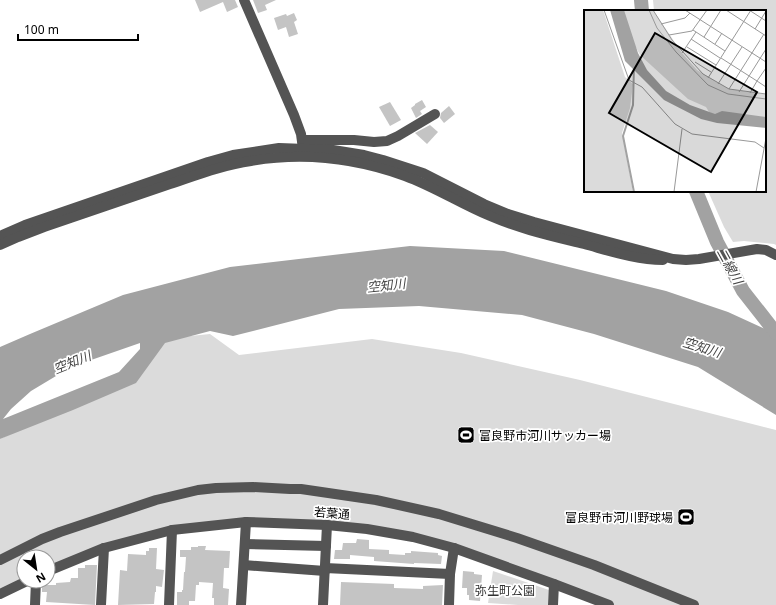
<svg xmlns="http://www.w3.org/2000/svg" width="776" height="605" font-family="'Noto Sans','Noto Sans JP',sans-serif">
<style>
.green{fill:#dbdbdb}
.water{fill:#a2a2a2;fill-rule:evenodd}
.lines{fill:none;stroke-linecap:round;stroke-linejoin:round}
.river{stroke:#a2a2a2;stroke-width:14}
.building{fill:#c4c4c4}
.minor{stroke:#545454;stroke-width:10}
.labels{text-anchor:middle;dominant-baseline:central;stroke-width:3.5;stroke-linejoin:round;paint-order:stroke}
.poi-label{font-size:12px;fill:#000;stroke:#fff;text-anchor:start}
.street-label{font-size:12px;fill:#000;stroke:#fff}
.park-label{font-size:12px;fill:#323232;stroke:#fff}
.water-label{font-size:13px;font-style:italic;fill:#434343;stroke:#fff}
.inset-river{fill:none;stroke:#a2a2a2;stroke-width:2}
.inset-road{fill:none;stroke:#999;stroke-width:1}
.view{fill:#000;fill-opacity:0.15;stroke:#000;stroke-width:2}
.inset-edge{fill:none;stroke:#000;stroke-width:2}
</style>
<rect width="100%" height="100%" fill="#fff"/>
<g class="green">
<polygon points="653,0 776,0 776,245 774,244 744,241 733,242 724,227 708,191 765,191 765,11 654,11"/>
<polygon points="210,334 239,355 372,339 461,353 580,380 776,430 776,605 609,605 413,537 246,522 172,530 48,571 48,557 24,557 24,581 0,594 0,439 130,378 161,339"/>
<polygon points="493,571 549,590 548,605 518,605 488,603"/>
</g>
<path class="water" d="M 410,246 L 504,251 L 666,291 L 728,312 L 776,334 L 776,415 L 698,367 L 594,334 L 522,315 L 419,306 L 339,309 L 233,336 L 210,331 L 165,343 L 136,383 L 73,410 L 0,439 L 0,347 L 30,334 L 123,295 L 230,267 ZM 140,343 L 140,349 L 119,372 L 3,419 L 11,409 L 31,391 L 71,367 Z"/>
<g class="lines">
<g class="river">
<polyline points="641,0 642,11"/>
<polyline points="696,191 717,242 743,291 776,333"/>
</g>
</g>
<g class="building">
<polygon points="195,0 235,0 238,7 227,12 223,2 200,12"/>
<polygon points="253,0 276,0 265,5 267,10 258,13"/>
<polygon points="294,13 297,20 294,22 298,34 289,37 286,27 278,30 274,18 286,14 287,16"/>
<polygon points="422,100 426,107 420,111 422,114 416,118 411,108 415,105 415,104"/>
<polygon points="390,102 401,120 390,126 379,107"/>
<polygon points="449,106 455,114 444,123 440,118 441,113"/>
<polygon points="430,125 438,132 427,144 415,133"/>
<polygon points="357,539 369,540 369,549 389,550 389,554 405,555 405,553 411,553 411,551 438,553 438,555 442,556 441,564 414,563 414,564 374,561 374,557 350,555 350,559 334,559 335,550 342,550 343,543 356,543"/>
<polygon points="198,546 206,546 205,550 230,551 229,568 224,568 223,588 229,589 228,605 214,605 214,598 212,598 213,583 199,582 199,585 196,585 195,601 189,601 189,605 177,605 177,592 182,592 182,590 183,590 184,572 185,572 186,557 180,557 180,550 191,550 191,547 198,547"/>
<polygon points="149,548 157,548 156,569 164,570 162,587 156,586 156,592 155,592 154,604 118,605 120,570 127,571 128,554 146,555 146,551 149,551"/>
<polygon points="85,565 97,565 95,605 46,602 47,592 42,592 42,585 56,585 56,583 70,582 71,578 78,578 78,568 85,568"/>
<polygon points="463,571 474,572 474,574 482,575 480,601 469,600 469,595 467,595 467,588 462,588"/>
<polygon points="341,582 394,584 394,588 423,589 423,586 443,585 442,605 340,605"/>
</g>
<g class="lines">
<g class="minor">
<polyline points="244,0 294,115 301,134 303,149"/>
<polyline points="302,140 354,140 374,142 387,141 398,136 435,114"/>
<polyline points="0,236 25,225 208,162 233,155 279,148 333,150 364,155 383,160 423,173 484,204 508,214 534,222 673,259 686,260 699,259 757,249 766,250 776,255"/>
<path d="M 0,245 L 18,237 L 44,227 C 86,213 128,198 170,184 C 197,175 223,165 251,161 C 303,152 355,158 405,176 C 435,187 461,204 490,216 C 520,229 552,236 584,244 C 610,251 636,260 663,260"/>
<polyline points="245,544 326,546"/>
<polyline points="0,560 42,539 60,532 156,500 198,490 216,488 253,487 290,489 301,489 376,500 439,514 517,538 594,565 694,605"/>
<polyline points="244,565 325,571"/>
<polyline points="325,568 450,574"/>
<polyline points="48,571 104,548 172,530 246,522 327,525 367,529 413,537 454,548 554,584 609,605"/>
<polyline points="0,594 27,581"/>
<polyline points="35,605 36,581"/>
<polyline points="101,605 104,548"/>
<polyline points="169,605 172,530"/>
<polyline points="241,605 246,522"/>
<polyline points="323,605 327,525"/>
<polyline points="449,605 450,574 454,548"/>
<polyline points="553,605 554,584"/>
</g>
</g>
<defs>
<g id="stadium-square" transform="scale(0.9)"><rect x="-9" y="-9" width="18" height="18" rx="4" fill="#000" stroke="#fff"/><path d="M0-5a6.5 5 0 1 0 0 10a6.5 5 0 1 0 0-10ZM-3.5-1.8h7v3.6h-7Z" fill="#fff"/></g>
</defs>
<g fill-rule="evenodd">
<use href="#stadium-square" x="466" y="435"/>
<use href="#stadium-square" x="686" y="517"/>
</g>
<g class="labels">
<g class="poi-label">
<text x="479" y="435">富良野市河川サッカー場</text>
<text x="673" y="517" text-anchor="end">富良野市河川野球場</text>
</g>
<g class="street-label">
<text transform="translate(332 513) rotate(5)">若葉通</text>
</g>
<g class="park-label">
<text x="505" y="590">弥生町公園</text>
</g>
<g class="water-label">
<text transform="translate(730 266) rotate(61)">二線川</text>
<text transform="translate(386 285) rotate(-6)">空知川</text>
<text transform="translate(702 347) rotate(17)">空知川</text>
<text transform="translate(72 362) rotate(-22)">空知川</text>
</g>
</g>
<g transform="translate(584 10)">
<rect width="182" height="182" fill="#fff"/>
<path d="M 0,0 L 19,0 L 41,67 L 49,74 L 46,98 L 38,123 L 49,182 L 0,182 ZM 38,0 L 69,0 L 98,43 L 113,60 L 145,79 L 182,84 L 182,108 L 138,102 L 131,105 L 125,102 L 122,97 L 104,89 L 56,45 L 43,21 Z" fill="#dbdbdb"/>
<path d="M 26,0 L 40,0 L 54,43 L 63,60 L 82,81 L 106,95 L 131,104 L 138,101 L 182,107 L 182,118 L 133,113 L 117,109 L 80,90 L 41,51 Z" fill="#a2a2a2"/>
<path class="inset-river" d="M 50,55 L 49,95 L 39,126 L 50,182"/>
<path class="inset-road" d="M 20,0 L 45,70 L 58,77 L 91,114 L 108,124 L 171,132 L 180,138M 65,0 L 73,18 L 92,42 L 124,75 L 144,84 L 182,89M 69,0 L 88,30 L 119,64 L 145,79 L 182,84M 101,0 L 182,52M 142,0 L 182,26M 165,0 L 182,11M 77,14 L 101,8 L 106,3M 171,19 L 182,1M 109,20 L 141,41M 85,25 L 108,21 L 123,0M 120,27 L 137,0M 107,29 L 136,48M 131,34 L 138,23M 103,37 L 132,55M 98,43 L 112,22M 137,48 L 173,71 L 182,58M 111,52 L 127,62M 124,68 L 167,0M 134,74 L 158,37M 145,79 L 180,24M 155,82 L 182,39M 166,83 L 173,71 L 182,77M 90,182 L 98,119M 172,182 L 182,128"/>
<path class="view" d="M 71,23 L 173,82 L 127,162 L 25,103 Z"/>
<rect width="182" height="182" class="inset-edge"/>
</g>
<g transform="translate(36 569) rotate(150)"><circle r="19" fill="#ffffff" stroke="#999999"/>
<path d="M0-3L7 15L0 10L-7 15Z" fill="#000000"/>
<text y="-6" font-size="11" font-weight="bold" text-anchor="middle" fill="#000000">N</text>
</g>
<path d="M18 34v6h120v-6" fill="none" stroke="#000000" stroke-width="2"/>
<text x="24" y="34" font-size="12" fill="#000000" stroke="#ffffff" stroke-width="3" paint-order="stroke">100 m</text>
</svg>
